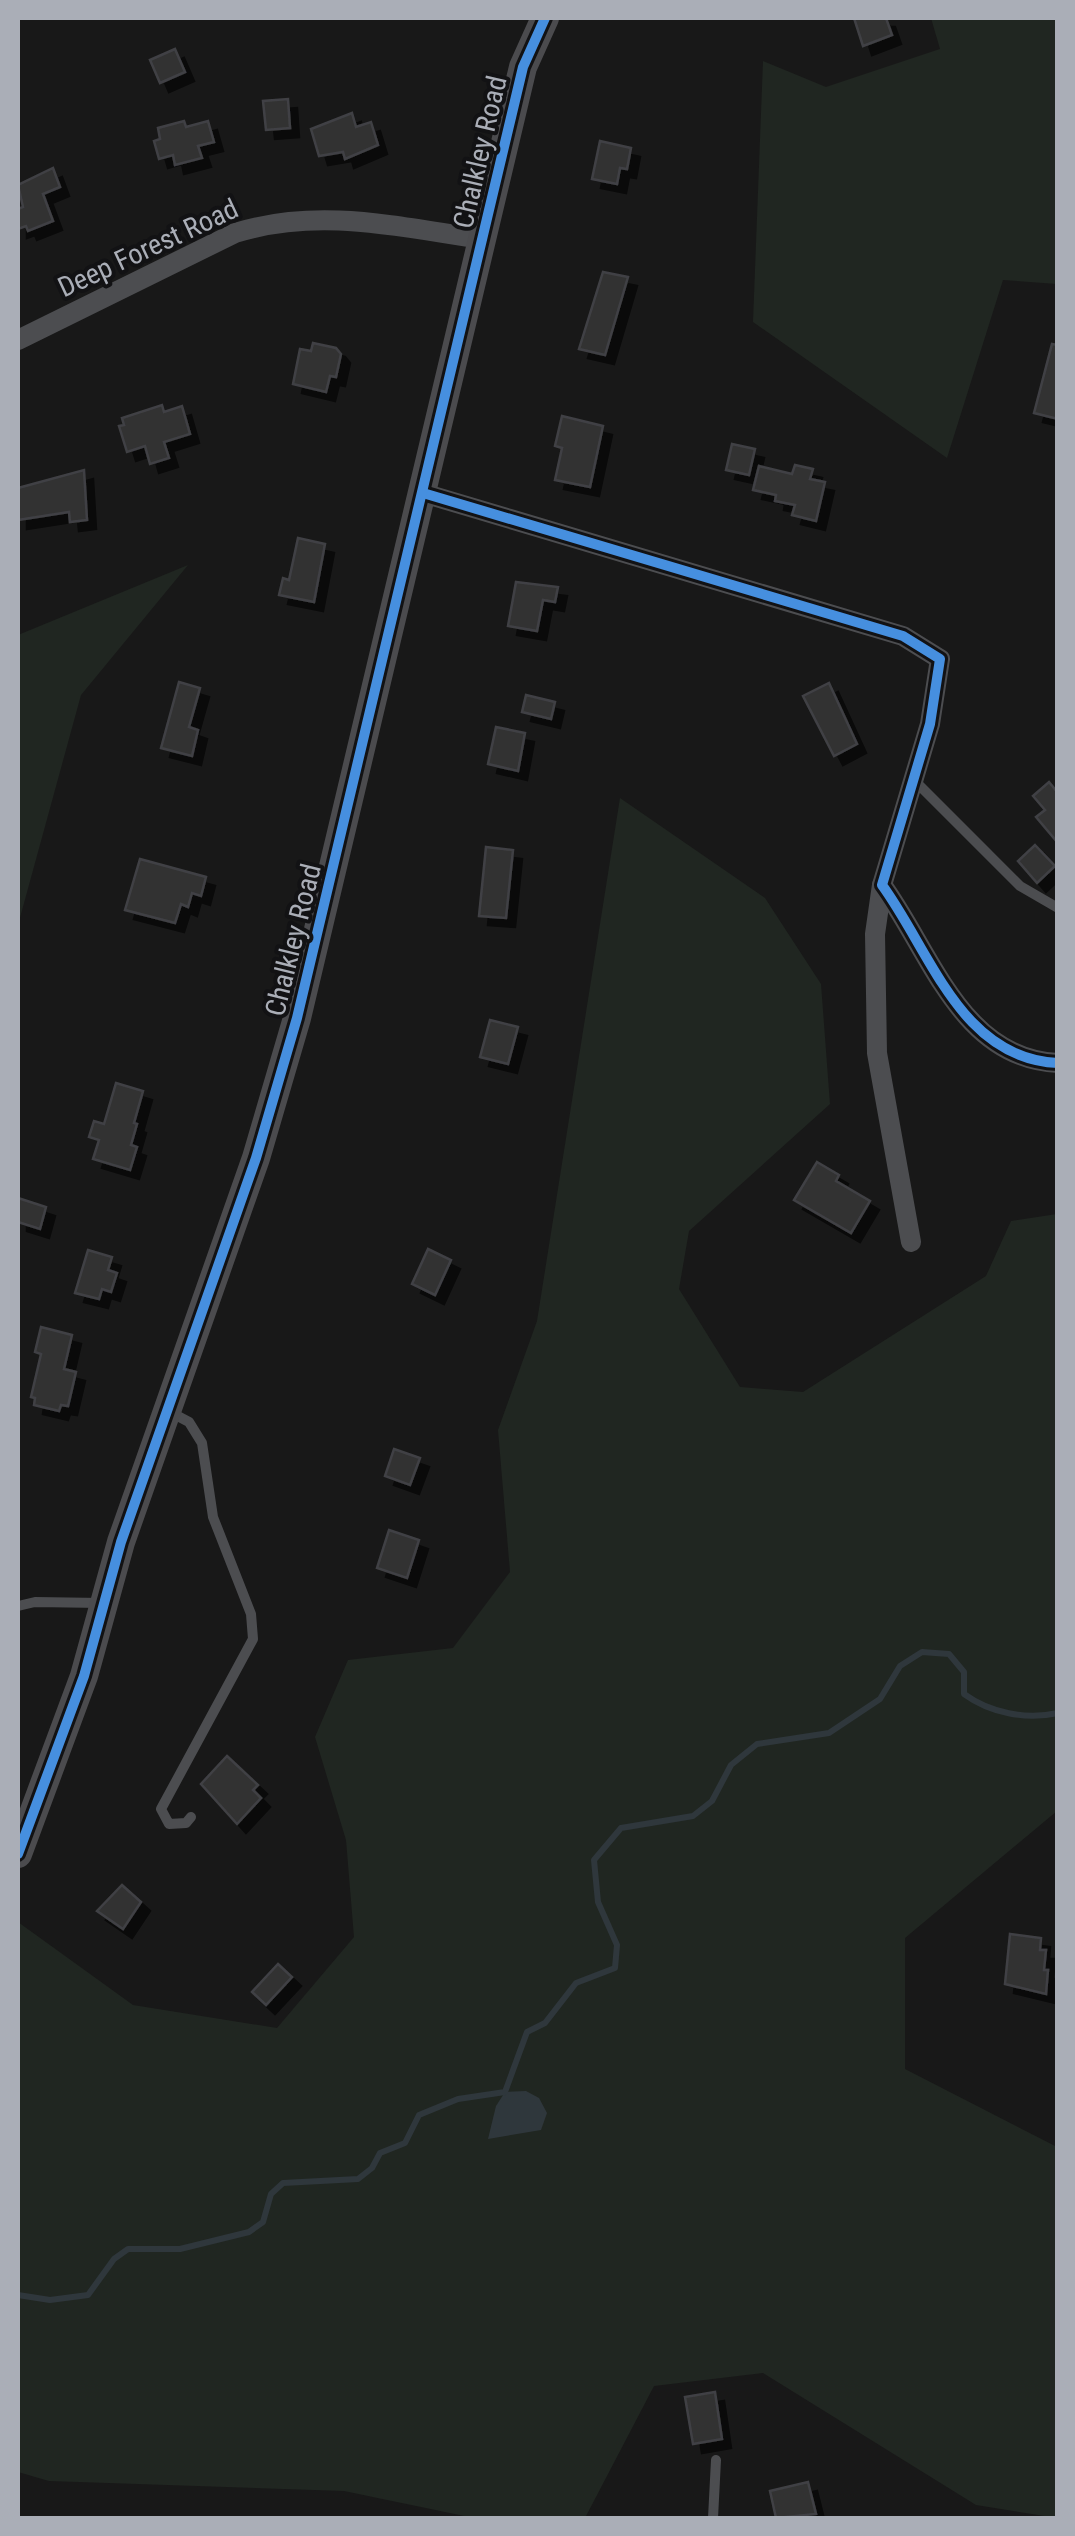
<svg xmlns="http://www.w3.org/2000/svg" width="1075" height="2536" font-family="'Roboto Condensed',sans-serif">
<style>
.green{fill:#202621}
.water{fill:#2f373c}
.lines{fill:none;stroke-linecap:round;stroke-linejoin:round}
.stream{stroke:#2f373c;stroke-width:6}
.building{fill:#323233;stroke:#404144;stroke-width:2.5;filter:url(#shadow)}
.lane{stroke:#4c4d50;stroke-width:10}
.street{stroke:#4c4d50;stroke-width:20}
.secondary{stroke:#4b4b4e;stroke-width:28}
.cycleway-casing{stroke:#121214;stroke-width:16}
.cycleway{stroke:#468fdf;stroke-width:10}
.labels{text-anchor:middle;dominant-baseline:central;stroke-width:8;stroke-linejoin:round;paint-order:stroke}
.street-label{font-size:28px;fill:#aaaeb7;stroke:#121214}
</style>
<defs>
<filter id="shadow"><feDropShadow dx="9" dy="9" stdDeviation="0" flood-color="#0009"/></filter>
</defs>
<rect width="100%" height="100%" fill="#181818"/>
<g class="green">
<polygon points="931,18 1058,18 1057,284 1003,280 947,458 753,322 763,61 826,87 940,49"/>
<polygon points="188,565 81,695 18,925 18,635"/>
<polygon points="620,798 765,898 821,984 830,1104 689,1231 679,1289 740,1387 803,1392 986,1276 1011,1221 1057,1214 1057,1811 905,1938 905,2069 1057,2147 1057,2518 976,2505 763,2373 654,2386 585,2518 474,2518 344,2491 49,2481 18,2472 18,1922 133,2005 277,2028 354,1937 346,1840 315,1737 348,1660 453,1648 510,1572 498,1430 537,1321"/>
</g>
<polygon class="water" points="526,2091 539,2098 547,2113 541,2130 488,2139 496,2106 505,2092"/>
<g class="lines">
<path class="stream" d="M 18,2295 L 50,2300 L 88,2295 L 114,2259 L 128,2249 L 180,2249 L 249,2232 L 263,2222 L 271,2194 L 283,2183 L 358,2179 L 372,2168 L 380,2153 L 405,2143 L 419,2115 L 458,2099 L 505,2092 L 527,2032 L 545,2023 L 576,1983 L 615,1968 L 617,1945 L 598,1902 L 594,1860 L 621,1828 L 693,1816 L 712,1801 L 731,1765 L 757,1744 L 829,1733 L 880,1699 L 900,1666 L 922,1652 L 949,1654 L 964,1672 L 964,1694 C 990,1713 1026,1720 1058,1713"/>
</g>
<g class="building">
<polygon points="854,18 886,18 892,35 863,46"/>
<polygon points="175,49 185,72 160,83 150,60"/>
<polygon points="288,99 290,128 266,130 263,101"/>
<polygon points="352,113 356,127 371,122 378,145 345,159 343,152 319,156 311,129"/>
<polygon points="184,121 186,127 208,121 214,142 198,146 202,158 175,165 173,155 159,159 154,141 160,139 158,128"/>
<polygon points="600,141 631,148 627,169 620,168 617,184 592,179"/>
<polygon points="53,168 60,187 43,194 53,221 28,231 26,226 18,229 18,209 23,207 18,185"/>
<polygon points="603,272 628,277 605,355 579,349"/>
<polygon points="313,343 336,348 341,354 336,377 330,376 326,392 293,384 300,349 311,351"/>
<polygon points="1052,344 1058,345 1058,419 1034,413"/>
<polygon points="162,405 164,412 182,406 190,434 164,442 169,458 150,464 145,446 127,452 119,426 124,425 122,418"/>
<polygon points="562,416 603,426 590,487 555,480 562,448 555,446"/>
<polygon points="732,444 755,449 749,475 726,470"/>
<polygon points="795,465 813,469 810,479 825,482 816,521 792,515 795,505 775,501 776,495 753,490 759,466 792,474"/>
<polygon points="84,470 87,520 70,522 69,512 18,520 18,488"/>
<polygon points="298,538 325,544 314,602 279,595 283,578 289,580"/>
<polygon points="516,582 558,587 555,602 543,600 537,631 508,626"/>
<polygon points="179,682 200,688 189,727 198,730 192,756 161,748"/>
<polygon points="829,683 857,744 834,756 803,696"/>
<polygon points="526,695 555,702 551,719 522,712"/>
<polygon points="496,727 525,733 518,771 488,764"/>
<polygon points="1049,782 1058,793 1058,843 1036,817 1045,810 1033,796"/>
<polygon points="1035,845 1055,866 1037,883 1018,861"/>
<polygon points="486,847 513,850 506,918 479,916"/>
<polygon points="140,859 206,877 201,896 192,893 188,907 181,904 175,923 125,910"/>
<polygon points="490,1020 518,1027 508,1064 480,1057"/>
<polygon points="116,1083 143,1091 134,1123 137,1124 131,1145 137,1147 130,1170 93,1159 99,1140 89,1137 94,1121 104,1124"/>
<polygon points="817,1162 839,1175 836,1181 870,1201 851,1233 794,1200"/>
<polygon points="18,1198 46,1207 40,1229 18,1222"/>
<polygon points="428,1249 451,1260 435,1295 412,1284"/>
<polygon points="88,1250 112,1257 108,1270 117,1273 111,1292 102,1289 99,1299 75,1293"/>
<polygon points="41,1327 72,1335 64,1369 76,1372 68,1406 61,1405 59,1411 34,1405 35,1398 31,1397 41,1354 35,1352"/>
<polygon points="394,1449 420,1458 410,1485 385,1476"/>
<polygon points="389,1530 419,1540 407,1578 377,1568"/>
<polygon points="227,1756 258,1785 253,1790 261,1798 237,1824 201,1784"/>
<polygon points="122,1885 141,1902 123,1929 97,1911"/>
<polygon points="1010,1934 1041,1938 1040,1950 1046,1950 1044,1970 1048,1970 1046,1994 1005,1984"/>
<polygon points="278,1964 292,1977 266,2005 252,1992"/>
<polygon points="715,2392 722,2439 693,2444 685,2397"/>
<polygon points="808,2482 816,2514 776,2518 770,2491"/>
</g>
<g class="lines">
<g class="lane">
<polyline points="914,780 1020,886 1058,908"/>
<polyline points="170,1412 189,1422 202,1443 213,1517 251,1614 253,1639 161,1809 169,1824 186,1823 191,1817"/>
<polyline points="18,1606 35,1602 102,1603"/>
<polyline points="713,2518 716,2460"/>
</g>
<g class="street">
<path d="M 18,340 L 235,233 C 319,207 398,227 483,239"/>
<path d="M 423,493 L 903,636 L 940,659 L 930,724 L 882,885 C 931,952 961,1059 1058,1063"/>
<polyline points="882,885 875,934 877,1053 911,1242"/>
</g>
<polyline class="secondary" points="18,1854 84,1676 121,1542 256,1158 297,1018 523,67 545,18"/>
<g class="cycleway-casing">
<g id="cycleway">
<path d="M 423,493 L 903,636 L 940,659 L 930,724 L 882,885 C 931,952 961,1059 1058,1063"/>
<polyline points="18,1854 84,1676 121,1542 256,1158 297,1018 523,67 545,18"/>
</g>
</g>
<use href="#cycleway" class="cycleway"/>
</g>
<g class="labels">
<g class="street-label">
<text transform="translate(480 152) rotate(-77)">Chalkley Road</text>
<text transform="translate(148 248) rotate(-25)">Deep Forest Road</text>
<text transform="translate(293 940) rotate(-76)">Chalkley Road</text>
</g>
</g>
<rect width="1075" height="2536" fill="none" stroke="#aaaeb7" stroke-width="40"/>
</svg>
